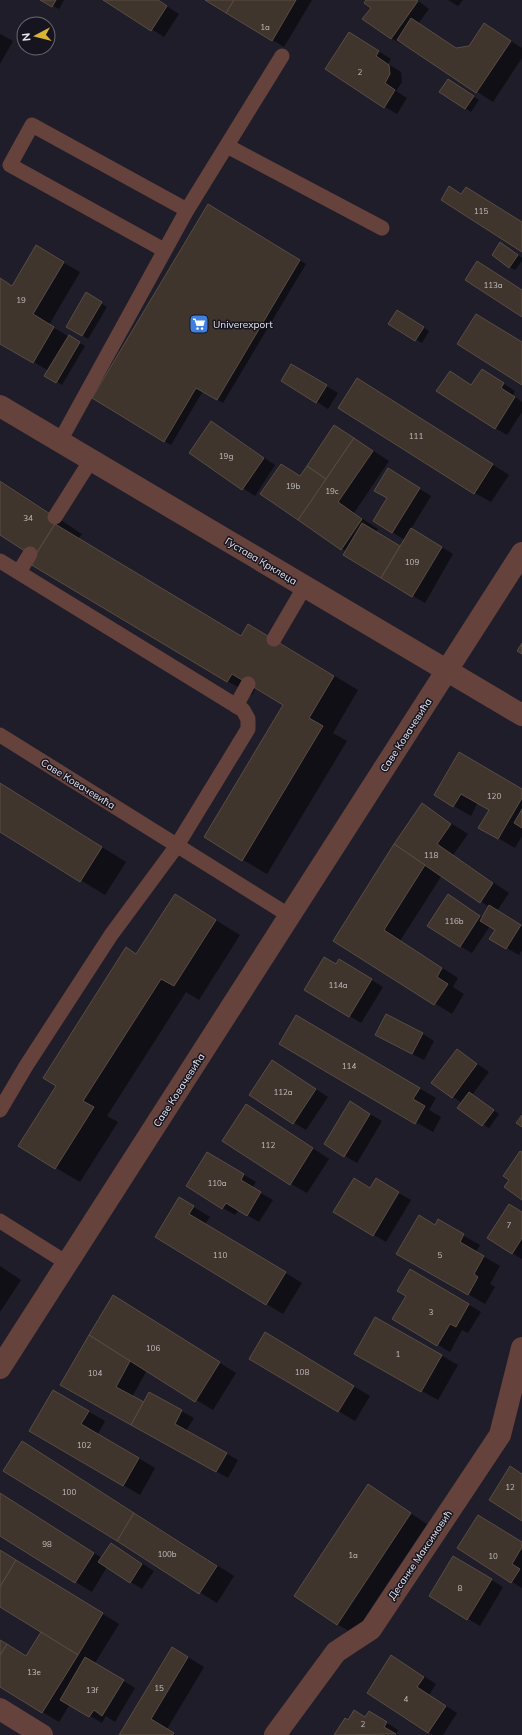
<svg xmlns="http://www.w3.org/2000/svg" width="522" height="1735" font-family="Mulish,sans-serif">
<style>
.shadow{fill:#0007}
.building{fill:#40352c;stroke:#594d43}
.lines{fill:none;stroke-linecap:round;stroke-linejoin:round}
.lane{stroke:#66423c;stroke-width:15}
.street{stroke:#66423c;stroke-width:22}
.labels{text-anchor:middle;dominant-baseline:central;stroke-width:3;stroke-linejoin:round;paint-order:stroke}
.number-label{font-size:8px;fill:#c0bcc0}
.poi-label{font-size:10px;fill:#eae9f2;stroke:#15141f;text-anchor:start}
.street-label{font-size:10px;fill:#eae9f2;stroke:#15141f}
</style>
<rect width="100%" height="100%" fill="#1e1d29"/>
<g class="shadow">
<polygon points="42,0 64,0 59,9"/>
<polygon points="105,0 157,0 179,14 164,37"/>
<polygon points="207,0 312,0 284,47"/>
<polygon points="367,0 417,0 429,9 418,24 458,49 470,47 485,25 522,48 522,58 493,102 404,44 403,45 391,38"/>
<polygon points="448,0 463,0 458,6"/>
<polygon points="350,33 391,59 388,64 401,72 402,82 396,91 407,98 397,114 385,107"/>
<polygon points="0,34 13,41 0,64"/>
<polygon points="454,83 479,100 471,112 465,108"/>
<polygon points="208,206 306,264 223,403 203,391 171,445 93,398"/>
<polygon points="36,247 80,272 49,325 85,346 62,385 46,375 49,371 0,342 0,280 12,287"/>
<polygon points="507,247 522,258 522,261 515,270 509,267"/>
<polygon points="86,294 107,307 88,339 67,326"/>
<polygon points="403,314 429,331 422,343 390,323"/>
<polygon points="303,372 338,393 328,409 317,402"/>
<polygon points="494,377 515,391 513,395 522,402 522,412 507,435 495,428 472,386"/>
<polygon points="374,389 509,475 491,502 475,493"/>
<polygon points="335,426 389,461 354,513 378,529 376,532 401,547 405,540 374,521 400,477 431,496 411,529 453,554 425,603 344,555 346,551 342,549 301,477"/>
<polygon points="223,430 275,465 255,496 190,453"/>
<polygon points="0,480 82,534 78,539 241,637 273,639 358,690 333,733 347,741 267,874 243,860 284,704 256,688 252,695 227,681 0,533"/>
<polygon points="0,783 126,862 105,895 0,831"/>
<polygon points="522,790 522,836 515,848 479,827 490,809 478,802 471,816 435,795"/>
<polygon points="422,805 468,834 453,855 509,893 497,911 522,926 522,950 519,955 491,939 496,929 490,926 472,953 460,946 428,926 460,903 483,918 489,907 442,875 400,941 458,978 453,987 464,994 452,1014 334,940"/>
<polygon points="175,895 240,935 199,1000 186,992 107,1116 118,1122 80,1182 56,1168 137,955"/>
<polygon points="336,965 351,967 383,987 361,1023 306,990"/>
<polygon points="296,1016 436,1098 429,1110 441,1117 433,1132 280,1044"/>
<polygon points="423,1034 434,1041 424,1060 389,1042"/>
<polygon points="457,1050 489,1072 472,1095 499,1114 489,1128 459,1108 462,1103 433,1083"/>
<polygon points="284,1068 328,1097 306,1130 250,1095"/>
<polygon points="363,1110 382,1121 357,1163 325,1144"/>
<polygon points="263,1115 329,1159 307,1193 291,1184"/>
<polygon points="219,1160 256,1182 252,1188 273,1200 259,1222 238,1210 235,1215 223,1208"/>
<polygon points="376,1180 411,1200 386,1242 335,1212 371,1189"/>
<polygon points="179,1198 210,1217 205,1224 302,1283 283,1314 156,1237"/>
<polygon points="522,1213 522,1259 512,1253"/>
<polygon points="438,1221 480,1245 476,1252 500,1266 490,1284 495,1287 485,1304 398,1253 435,1226"/>
<polygon points="0,1266 21,1280 0,1312"/>
<polygon points="410,1270 481,1312 468,1333 462,1330 450,1352 394,1319 407,1296"/>
<polygon points="113,1297 236,1373 213,1410 147,1370 132,1397 144,1403 149,1393 194,1418 186,1431 238,1460 228,1478 61,1384"/>
<polygon points="376,1318 458,1365 438,1400 356,1354"/>
<polygon points="282,1343 370,1396 355,1421 251,1359"/>
<polygon points="53,1391 105,1421 98,1434 155,1468 140,1495 30,1431"/>
<polygon points="23,1442 234,1576 217,1603 4,1471"/>
<polygon points="369,1486 427,1524 354,1634 337,1624"/>
<polygon points="0,1494 102,1558 123,1551 154,1571 142,1589 107,1567 92,1592 0,1535"/>
<polygon points="522,1543 522,1588 458,1548"/>
<polygon points="0,1551 119,1624 95,1663 135,1688 115,1722 106,1716 102,1723 70,1704 59,1722 0,1686 0,1640 27,1657 43,1632 0,1606"/>
<polygon points="453,1557 503,1587 480,1626 430,1596"/>
<polygon points="173,1648 204,1667 167,1729 176,1735 120,1735"/>
<polygon points="403,1663 436,1684 429,1695 457,1713 443,1735 433,1735 368,1693"/>
<polygon points="366,1718 381,1719 398,1730 396,1735 336,1735 345,1720 348,1721"/>
</g>
<g class="building">
<polygon points="40,0 56,0 52,7"/>
<polygon points="103,0 158,0 167,6 151,31"/>
<polygon points="205,0 234,0 226,13"/>
<polygon points="234,0 296,0 272,41 226,13"/>
<polygon points="366,0 416,0 418,1 391,39 362,19 371,8 364,3"/>
<polygon points="411,18 456,48 469,46 484,23 511,41 476,93 397,40"/>
<polygon points="349,32 379,51 376,56 389,65 390,74 385,83 395,90 384,108 325,69"/>
<polygon points="448,79 474,96 465,109 439,92"/>
<polygon points="449,186 461,194 466,187 522,222 522,252 441,200"/>
<polygon points="208,204 300,260 217,400 196,388 164,442 92,398"/>
<polygon points="500,242 518,255 509,268 492,255"/>
<polygon points="36,245 64,262 33,314 54,327 33,363 0,344 0,278 12,286"/>
<polygon points="477,261 522,290 522,317 465,280"/>
<polygon points="86,292 102,302 82,336 66,327"/>
<polygon points="397,310 424,327 415,341 388,324"/>
<polygon points="476,314 522,342 522,385 457,344"/>
<polygon points="69,335 80,342 56,383 44,376"/>
<polygon points="291,364 327,385 316,403 281,381"/>
<polygon points="482,369 504,383 501,388 515,397 495,429 436,391 450,371 471,385"/>
<polygon points="357,378 493,464 474,494 338,408"/>
<polygon points="211,421 264,458 242,490 189,453"/>
<polygon points="334,425 354,438 326,479 307,466"/>
<polygon points="354,438 373,451 338,502 362,519 341,550 298,520"/>
<polygon points="281,464 300,476 307,466 326,479 298,520 260,494"/>
<polygon points="388,468 420,488 392,533 373,521 387,498 374,491"/>
<polygon points="0,481 58,519 34,557 0,535"/>
<polygon points="362,523 400,546 381,578 343,555"/>
<polygon points="55,524 241,636 248,624 334,676 309,718 323,726 242,861 204,837 283,705 232,674 227,682 30,564"/>
<polygon points="411,528 442,547 412,597 381,578"/>
<polygon points="522,643 522,654 517,651"/>
<polygon points="459,752 522,789 522,798 498,839 478,828 489,810 461,794 453,807 434,795"/>
<polygon points="0,783 102,847 80,882 0,832"/>
<polygon points="422,803 451,824 437,844 493,883 480,903 394,844"/>
<polygon points="522,809 522,828 514,823"/>
<polygon points="394,844 425,865 384,930 442,968 437,977 448,984 434,1005 333,941"/>
<polygon points="175,894 216,920 174,986 161,979 83,1101 94,1107 55,1169 18,1146 56,1086 43,1078 126,947 136,954"/>
<polygon points="448,894 480,916 460,947 427,926"/>
<polygon points="489,905 521,925 506,949 489,939 495,930 480,921"/>
<polygon points="324,957 336,964 339,959 372,979 349,1017 304,990"/>
<polygon points="386,1014 423,1033 412,1054 375,1035"/>
<polygon points="296,1015 420,1088 413,1099 425,1106 415,1124 279,1044"/>
<polygon points="457,1049 477,1064 452,1098 431,1083"/>
<polygon points="272,1060 316,1089 293,1124 249,1095"/>
<polygon points="469,1092 494,1110 482,1126 457,1108"/>
<polygon points="350,1101 370,1114 344,1157 324,1144"/>
<polygon points="246,1104 313,1148 290,1185 222,1141"/>
<polygon points="522,1115 522,1127 516,1123"/>
<polygon points="520,1151 522,1152 522,1200 504,1187 509,1180 503,1176"/>
<polygon points="207,1152 244,1174 241,1180 261,1192 247,1216 226,1203 222,1209 186,1186"/>
<polygon points="354,1178 370,1188 376,1178 399,1192 373,1236 333,1212"/>
<polygon points="179,1197 194,1206 189,1214 286,1272 266,1305 155,1237"/>
<polygon points="509,1204 522,1212 522,1238 512,1254 487,1238"/>
<polygon points="419,1215 435,1225 438,1219 464,1234 460,1242 484,1256 474,1274 478,1277 468,1295 396,1254"/>
<polygon points="410,1269 469,1304 456,1327 450,1324 437,1346 392,1319 406,1296 397,1291"/>
<polygon points="113,1295 220,1362 195,1402 89,1335"/>
<polygon points="375,1317 442,1355 421,1392 354,1354"/>
<polygon points="265,1332 354,1386 338,1412 249,1359"/>
<polygon points="89,1335 130,1361 116,1387 144,1402 131,1425 60,1385"/>
<polygon points="53,1390 89,1411 81,1424 139,1458 123,1486 29,1431"/>
<polygon points="149,1392 182,1410 175,1424 227,1453 216,1472 131,1425"/>
<polygon points="22,1441 134,1513 117,1541 3,1471"/>
<polygon points="510,1466 522,1474 522,1521 489,1500"/>
<polygon points="368,1484 411,1513 337,1625 294,1596"/>
<polygon points="0,1493 94,1553 75,1583 0,1536"/>
<polygon points="134,1513 217,1566 199,1594 117,1541"/>
<polygon points="478,1515 522,1542 522,1547 512,1564 520,1569 511,1583 457,1548"/>
<polygon points="111,1543 142,1564 130,1583 98,1562"/>
<polygon points="0,1550 16,1560 0,1587"/>
<polygon points="453,1556 492,1579 467,1620 429,1596"/>
<polygon points="16,1560 103,1613 78,1655 0,1607 0,1587"/>
<polygon points="41,1632 78,1655 42,1713 0,1687 0,1655 7,1644 26,1656"/>
<polygon points="0,1640 7,1644 0,1655"/>
<polygon points="172,1647 188,1657 151,1719 174,1733 173,1735 119,1735"/>
<polygon points="391,1655 424,1677 417,1687 446,1706 428,1733 367,1693"/>
<polygon points="85,1657 124,1680 102,1716 94,1710 89,1717 60,1700"/>
<polygon points="354,1710 365,1717 369,1711 387,1722 384,1727 396,1734 334,1735 345,1718 348,1720"/>
</g>
<g class="lines">
<g class="lane">
<polyline points="227,146 382,228"/>
<polyline points="164,250 10,165 32,125 187,210"/>
<polyline points="60,441 187,210 282,56"/>
<polyline points="55,517 91,460"/>
<polyline points="0,561 243,710 248,719 248,729 176,847 111,935 26,1066 0,1110"/>
<polyline points="19,572 30,554"/>
<polyline points="274,639 305,586"/>
<polyline points="236,706 248,684"/>
<polyline points="0,735 290,916"/>
<polyline points="0,1221 67,1263"/>
</g>
<g class="street">
<polyline points="0,406 522,715"/>
<polyline points="0,1368 522,553"/>
<polyline points="0,1709 42,1735"/>
<polyline points="275,1735 336,1652 371,1629 500,1435 522,1348"/>
</g>
</g>
<defs>
<g id="supermarket-square" transform="scale(1)"><rect x="-9" y="-9" width="18" height="18" rx="4" fill="#3f7fe0" stroke="#15141f"/><path d="M-6-5.5h2.5l.6 2H6L4.5 2H-2.5L-4.4-4H-6ZM-1.5 3.2a1.3 1.3 0 1 0 .1 0ZM3 3.2a1.3 1.3 0 1 0 .1 0Z" fill="#fff"/></g>
</defs>
<g fill-rule="evenodd">
<use href="#supermarket-square" x="199" y="324"/>
</g>
<g class="labels">
<g class="number-label">
<text x="265" y="27">1a</text>
<text x="360" y="72">2</text>
<text x="481" y="211">115</text>
<text x="493" y="285">113a</text>
<text x="21" y="300">19</text>
<text x="416" y="436">111</text>
<text x="226" y="456">19g</text>
<text x="293" y="486">19b</text>
<text x="332" y="491">19c</text>
<text x="28" y="518">34</text>
<text x="412" y="562">109</text>
<text x="494" y="796">120</text>
<text x="431" y="855">118</text>
<text x="454" y="921">116b</text>
<text x="338" y="985">114a</text>
<text x="349" y="1066">114</text>
<text x="283" y="1092">112a</text>
<text x="268" y="1145">112</text>
<text x="217" y="1183">110a</text>
<text x="509" y="1225">7</text>
<text x="220" y="1255">110</text>
<text x="440" y="1255">5</text>
<text x="431" y="1312">3</text>
<text x="153" y="1348">106</text>
<text x="398" y="1354">1</text>
<text x="302" y="1372">108</text>
<text x="95" y="1373">104</text>
<text x="84" y="1445">102</text>
<text x="510" y="1487">12</text>
<text x="69" y="1492">100</text>
<text x="47" y="1544">98</text>
<text x="167" y="1554">100b</text>
<text x="353" y="1555">1a</text>
<text x="493" y="1556">10</text>
<text x="460" y="1588">8</text>
<text x="34" y="1672">13e</text>
<text x="159" y="1688">15</text>
<text x="92" y="1690">13f</text>
<text x="406" y="1699">4</text>
<text x="363" y="1724">2</text>
</g>
<g class="poi-label">
<text x="213" y="324">Univerexport</text>
</g>
<g class="street-label">
<text transform="translate(261 561) rotate(31)">Густава Крклеца</text>
<text transform="translate(406 735) rotate(-57)">Саве Ковачевића</text>
<text transform="translate(78 784) rotate(32)">Саве Ковачевића</text>
<text transform="translate(179 1090) rotate(-57)">Саве Ковачевића</text>
<text transform="translate(420 1555) rotate(-56)">Десанке Максимовић</text>
</g>
</g>
<g transform="translate(36 36) rotate(263)"><circle r="19" fill="#15141f" stroke="#6a6973"/>
<path d="M0-3L7 15L0 10L-7 15Z" fill="#dab333"/>
<text y="-6" font-size="11" font-weight="bold" text-anchor="middle" fill="#eae9f2">N</text>
</g>
</svg>
